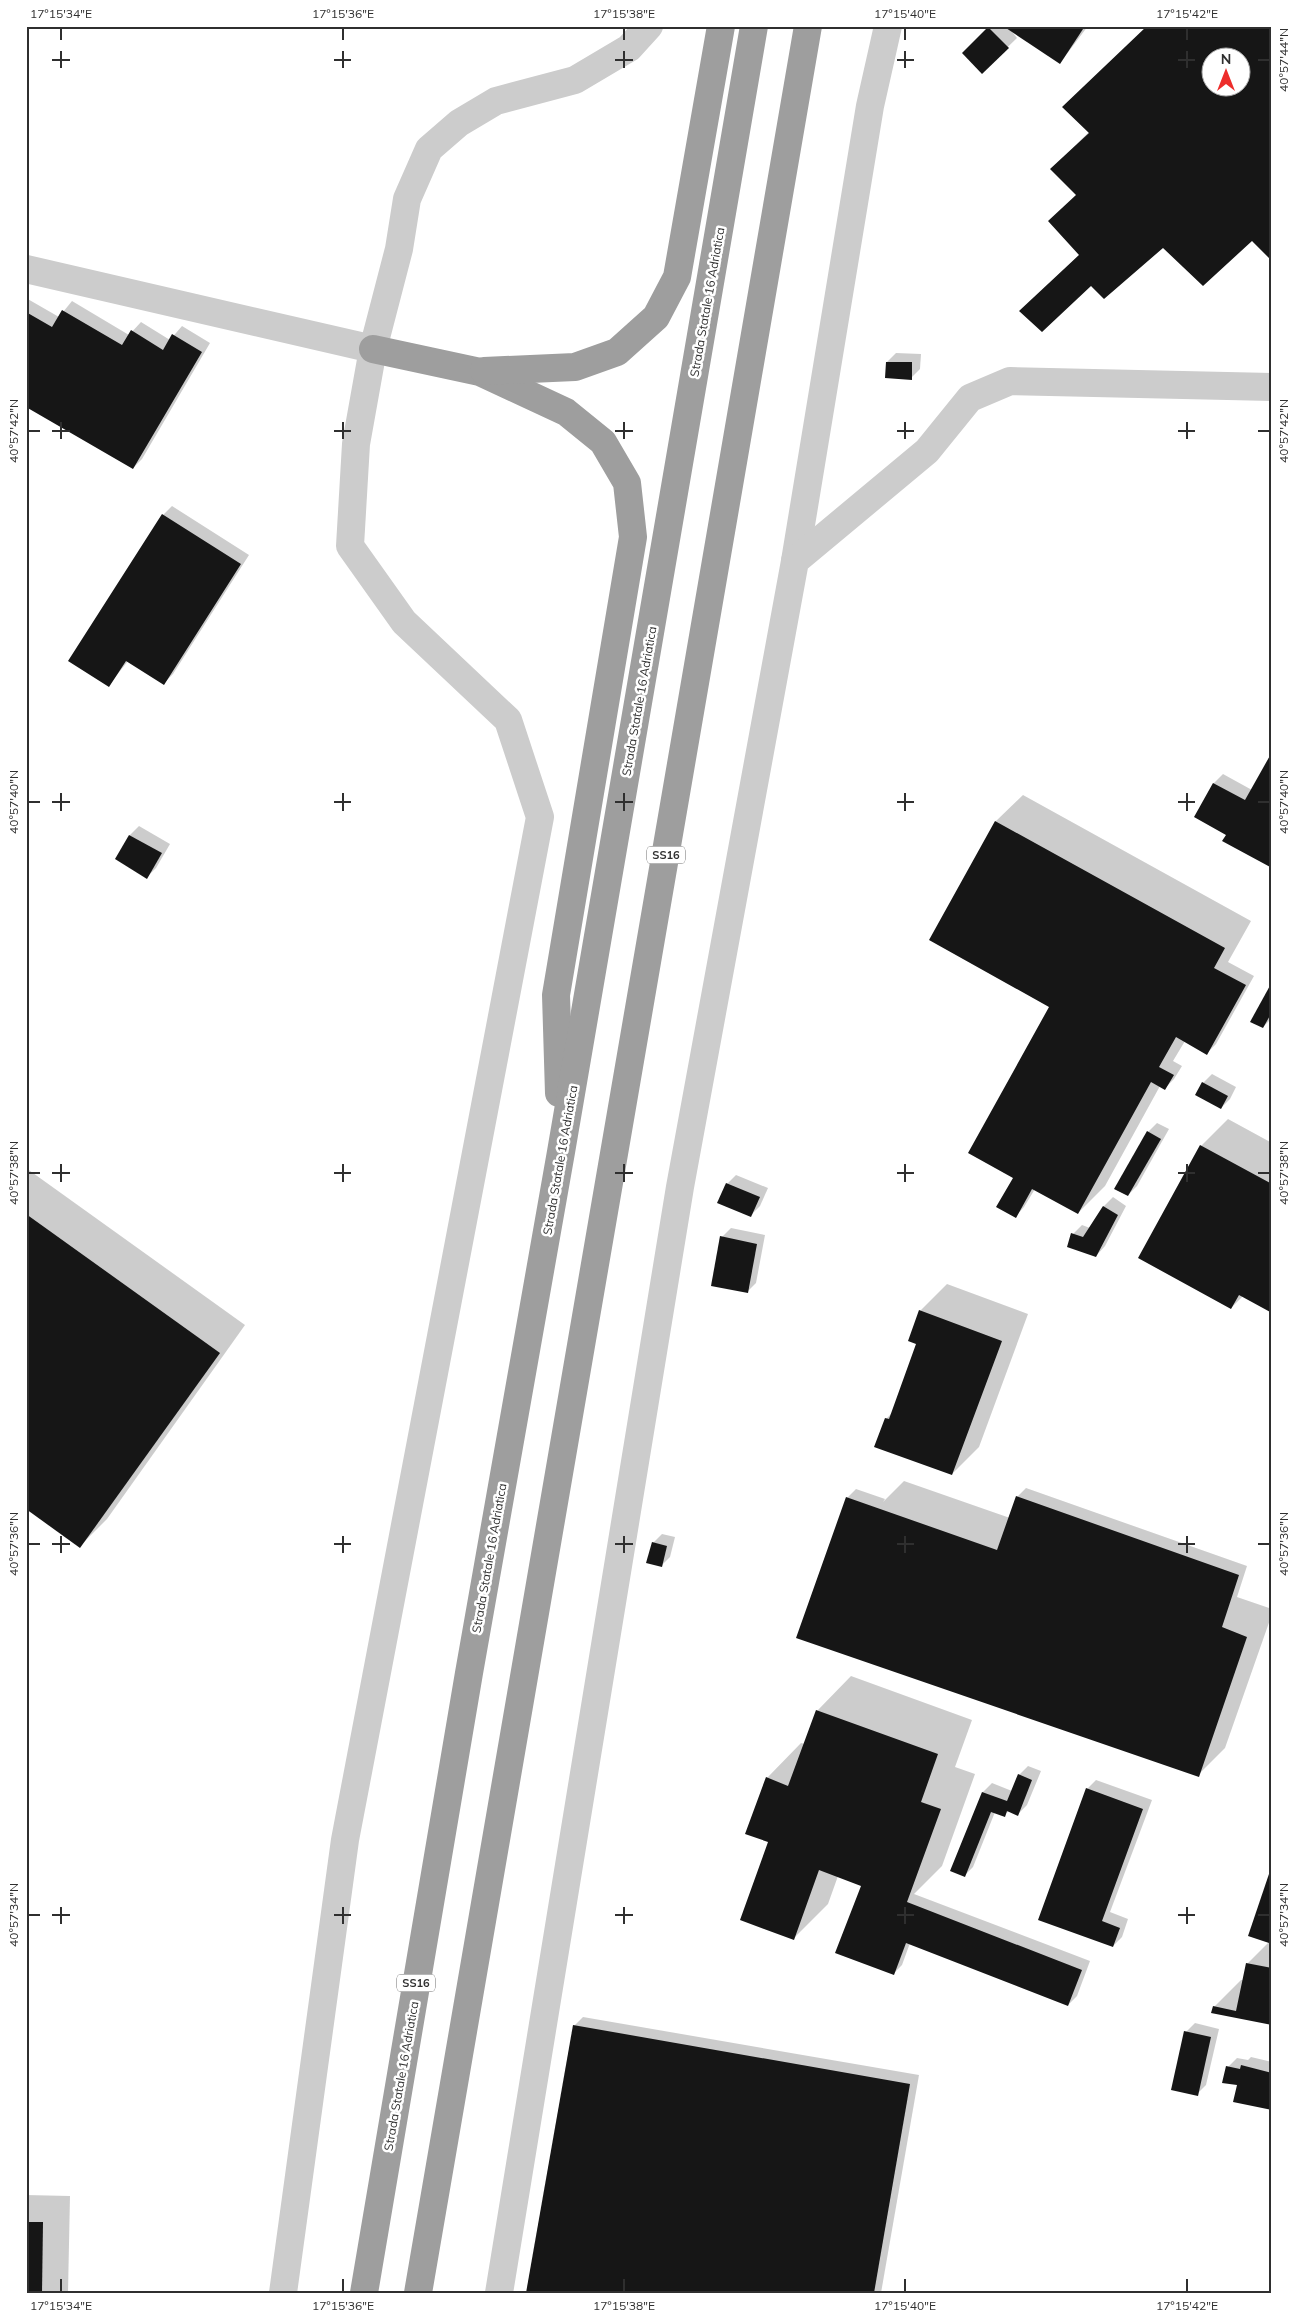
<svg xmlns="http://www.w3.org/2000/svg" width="1298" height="2319" font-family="Mulish,sans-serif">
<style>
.shadow{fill:#0003;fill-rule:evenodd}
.building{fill:#161616;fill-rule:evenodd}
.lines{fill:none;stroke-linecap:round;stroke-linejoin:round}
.minor{stroke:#ccc;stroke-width:28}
.tertiary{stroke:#ccc;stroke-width:28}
.trunk{stroke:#9e9e9e;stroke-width:28}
.ticks{fill:none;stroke:#2f2f2f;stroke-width:2}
.labels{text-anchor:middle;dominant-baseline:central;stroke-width:5;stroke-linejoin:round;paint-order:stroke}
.shield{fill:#fff;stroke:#6d6d6d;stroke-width:1}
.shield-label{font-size:11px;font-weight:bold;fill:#2f2f2f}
.street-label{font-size:12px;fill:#2f2f2f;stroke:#fff}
.neatline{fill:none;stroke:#2f2f2f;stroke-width:2}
.ticks-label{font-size:12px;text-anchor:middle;fill:#2f2f2f}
</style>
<rect width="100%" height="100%" fill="#fff"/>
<g class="shadow">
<polygon points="991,26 1005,26 1007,28 1009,26 1088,26 1060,63 1010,29 1017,38 982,72 963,53"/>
<path d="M 1147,26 L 1272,26 L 1252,239 L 1163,246 L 1091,284 L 1021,311 L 1080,254 L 1077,194 L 1051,169 L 1089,132 ZM 1210,58 L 1240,58 L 1240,88 L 1210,88 Z"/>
<polygon points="26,298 59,317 72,301 129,335 141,322 170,340 182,326 210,343 142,459 133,468 26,405"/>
<polygon points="896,353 921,354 920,369 911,378 887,362"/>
<polygon points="172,506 249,555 173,674 164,683 128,661 109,685 163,515"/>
<polygon points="1223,774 1252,790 1227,835 1195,817 1214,783"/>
<polygon points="1023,795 1251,921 1228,962 1254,976 1216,1044 1207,1053 1185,1041 1173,1061 1182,1066 1174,1079 1165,1088 1160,1086 1105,1186 1078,1213 1035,1189 1024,1207 1016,1216 1014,1179 1051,1007 930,940 996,821"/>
<polygon points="139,826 170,844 156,868 147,877 116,859 130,835"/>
<polygon points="1272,984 1272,1018 1263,1027"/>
<polygon points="1212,1074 1236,1087 1230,1099 1221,1108 1203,1083"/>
<polygon points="1228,1119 1272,1143 1272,1311 1243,1296 1231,1308 1201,1146"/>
<polygon points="1157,1123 1169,1129 1137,1186 1128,1195 1148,1132"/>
<polygon points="26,1168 245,1325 107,1519 80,1546 26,1508"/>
<polygon points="736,1175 768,1188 760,1206 751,1215 727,1184"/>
<polygon points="1113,1197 1126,1206 1105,1246 1096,1256 1073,1234 1082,1225 1090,1228 1104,1206"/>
<polygon points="731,1228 765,1235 756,1283 747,1292 722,1237"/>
<polygon points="947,1284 1028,1314 979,1447 952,1474 886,1419 893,1412 918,1343 920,1311"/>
<polygon points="904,1481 1010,1518 1017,1497 1026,1488 1247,1566 1237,1597 1272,1609 1272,1614 1225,1748 1198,1775 847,1498 856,1489 885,1499 883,1502"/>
<polygon points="662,1534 675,1537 670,1557 661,1566 653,1543"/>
<polygon points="851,1676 972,1720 955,1767 975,1774 942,1866 914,1894 1090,1961 1077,1996 1068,2005 910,1943 902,1965 893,1974 863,1885 838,1876 828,1904 794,1938 770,1842 767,1778 801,1743 805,1744 817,1711"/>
<polygon points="1028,1766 1041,1771 1027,1805 1018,1814 1009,1811 1004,1815 995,1812 973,1867 964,1876 952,1870 983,1792 992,1783 1012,1791 1019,1775"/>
<polygon points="1096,1780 1152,1800 1110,1912 1128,1919 1122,1937 1113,1946 1040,1919 1087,1789"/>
<polygon points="1272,1871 1272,2024 1214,2007 1241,1980 1244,1980 1247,1964 1269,1942"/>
<polygon points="583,2017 919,2075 881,2293 527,2293 574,2026"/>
<polygon points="1195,2023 1219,2029 1206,2085 1197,2094 1186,2032"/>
<polygon points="1251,2057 1272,2062 1272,2108 1238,2085 1228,2067 1237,2058 1248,2060"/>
<polygon points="26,2195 70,2196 68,2293 26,2293"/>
</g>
<g class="building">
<polygon points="1007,26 1085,26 1060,64 1006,28"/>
<path d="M 1147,26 L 1272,26 L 1272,261 L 1252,241 L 1203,286 L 1163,248 L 1104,299 L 1091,286 L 1042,332 L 1019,311 L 1079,255 L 1048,221 L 1076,195 L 1050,169 L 1089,133 L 1062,107 ZM 1210,58 L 1240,58 L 1240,88 L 1210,88 Z"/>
<polygon points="988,27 1009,48 982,74 962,53"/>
<polygon points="62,310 122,345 131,330 163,350 172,334 202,352 133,469 26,407 26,312 52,327"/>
<polygon points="886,362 912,362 912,380 885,378"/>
<polygon points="162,514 241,564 164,685 126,661 109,687 68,661"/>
<polygon points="1272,752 1272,868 1222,841 1226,835 1194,817 1213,783 1245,800"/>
<polygon points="995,821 1225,948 1214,968 1246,985 1207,1055 1176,1037 1159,1067 1174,1075 1165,1090 1151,1082 1078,1214 1032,1189 1016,1218 996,1207 1013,1178 968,1153 1049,1007 929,940"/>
<polygon points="129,835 162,853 147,879 115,859"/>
<polygon points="1272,982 1272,1012 1263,1028 1250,1022"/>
<polygon points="1202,1082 1228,1096 1221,1109 1195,1095"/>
<polygon points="1147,1131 1161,1139 1128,1196 1114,1189"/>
<polygon points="1200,1145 1272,1184 1272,1313 1239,1295 1231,1309 1138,1258"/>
<polygon points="726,1183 760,1197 751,1217 717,1203"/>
<polygon points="1103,1206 1118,1215 1096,1257 1067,1247 1071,1233 1083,1237"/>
<polygon points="26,1214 220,1353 80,1548 26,1509"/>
<polygon points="720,1236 757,1244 748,1293 711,1286"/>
<polygon points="919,1310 1002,1341 952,1475 874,1447 885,1418 889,1419 916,1344 908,1341"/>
<polygon points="1016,1496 1239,1575 1222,1627 1247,1637 1199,1777 796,1638 846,1497 997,1550"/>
<polygon points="652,1542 667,1546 662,1567 646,1563"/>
<polygon points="816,1710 938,1754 921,1802 941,1809 907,1902 1082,1970 1068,2006 906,1943 894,1975 835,1953 861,1886 819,1870 794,1940 740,1920 768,1842 745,1834 766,1777 788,1786"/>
<polygon points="1018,1774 1032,1780 1018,1816 1007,1811 1005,1817 991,1812 965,1877 950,1871 982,1792 1007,1801"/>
<polygon points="1086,1788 1143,1809 1102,1921 1120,1928 1113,1947 1038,1920"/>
<polygon points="1271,1868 1272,1868 1272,1944 1248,1936"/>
<polygon points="1246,1963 1272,1968 1272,2025 1211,2013 1213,2006 1236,2011"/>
<polygon points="573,2025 910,2084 874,2293 526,2293"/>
<polygon points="1184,2031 1211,2037 1198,2096 1171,2090"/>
<polygon points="1241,2065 1272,2073 1272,2110 1233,2102 1237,2085 1222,2083 1226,2066 1240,2069"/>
<polygon points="26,2222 43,2222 42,2293 26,2293"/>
</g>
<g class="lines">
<g class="minor">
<polyline points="26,269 373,349"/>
<polyline points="795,561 870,106 888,26"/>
<polyline points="283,2293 345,1840 540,817 508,720 404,622 350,546 356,444 373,349 399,249 407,199 429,149 459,123 496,101 575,80 629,48 649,26"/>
</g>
<polyline class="tertiary" points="499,2293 680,1187 795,561 927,451 970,398 1010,381 1272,387"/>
<g class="trunk">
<polyline points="373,349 480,372 566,412 603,442 627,483 633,537 556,995 559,1093"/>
<polyline points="484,371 575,367 617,352 656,317 677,277 721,26"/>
<polyline points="364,2293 469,1673 561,1152 754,26"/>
<polyline points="418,2293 808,26"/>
</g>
</g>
<path class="ticks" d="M 61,28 L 61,40M 343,28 L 343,40M 624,28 L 624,40M 905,28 L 905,40M 1187,28 L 1187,40M 61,51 L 61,68M 343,51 L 343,68M 624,51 L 624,68M 905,51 L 905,68M 1187,51 L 1187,68M 52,60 L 70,60M 334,60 L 351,60M 615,60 L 633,60M 897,60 L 914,60M 1178,60 L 1195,60M 1258,60 L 1270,60M 61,422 L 61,439M 343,422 L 343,439M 624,422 L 624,439M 905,422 L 905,439M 1187,422 L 1187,439M 28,431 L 40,431M 52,431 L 70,431M 334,431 L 351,431M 615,431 L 633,431M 897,431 L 914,431M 1178,431 L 1195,431M 1258,431 L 1270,431M 61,793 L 61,811M 343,793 L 343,811M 624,793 L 624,811M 905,793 L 905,811M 1187,793 L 1187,811M 28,802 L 40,802M 52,802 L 70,802M 334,802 L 351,802M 615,802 L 633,802M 897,802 L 914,802M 1178,802 L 1195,802M 1258,802 L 1270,802M 61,1164 L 61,1182M 343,1164 L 343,1182M 624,1164 L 624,1182M 905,1164 L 905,1182M 1187,1164 L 1187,1182M 28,1173 L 40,1173M 52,1173 L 70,1173M 334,1173 L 351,1173M 615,1173 L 633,1173M 897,1173 L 914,1173M 1178,1173 L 1195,1173M 1258,1173 L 1270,1173M 61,1536 L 61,1553M 343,1536 L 343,1553M 624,1536 L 624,1553M 905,1536 L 905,1553M 1187,1536 L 1187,1553M 28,1544 L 40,1544M 52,1544 L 70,1544M 334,1544 L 351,1544M 615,1544 L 633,1544M 897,1544 L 914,1544M 1178,1544 L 1195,1544M 1258,1544 L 1270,1544M 61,1907 L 61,1924M 343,1907 L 343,1924M 624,1907 L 624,1924M 905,1907 L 905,1924M 1187,1907 L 1187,1924M 28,1915 L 40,1915M 52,1915 L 70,1915M 334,1915 L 351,1915M 615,1915 L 633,1915M 897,1915 L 914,1915M 1178,1915 L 1195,1915M 1258,1915 L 1270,1915M 61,2279 L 61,2292M 343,2279 L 343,2292M 624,2279 L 624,2292M 905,2279 L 905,2292M 1187,2279 L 1187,2292"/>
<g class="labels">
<g class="shield">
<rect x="647" y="846.5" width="38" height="17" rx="4"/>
<rect x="397" y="1974.5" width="38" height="17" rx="4"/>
</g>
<g class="shield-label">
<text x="666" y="855">SS16</text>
<text x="416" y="1983">SS16</text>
</g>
<g class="street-label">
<text transform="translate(707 302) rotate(-80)">Strada Statale 16 Adriatica</text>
<text transform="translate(639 701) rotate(-80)">Strada Statale 16 Adriatica</text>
<text transform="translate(560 1160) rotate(-80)">Strada Statale 16 Adriatica</text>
<text transform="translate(489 1558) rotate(-80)">Strada Statale 16 Adriatica</text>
<text transform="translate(401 2076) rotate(-80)">Strada Statale 16 Adriatica</text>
</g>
</g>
<rect width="1298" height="2319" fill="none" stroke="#ffffff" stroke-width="55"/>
<g transform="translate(1226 72)"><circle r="24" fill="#ffffff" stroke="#acacac"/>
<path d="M0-4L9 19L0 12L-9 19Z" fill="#ed2d2b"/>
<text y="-8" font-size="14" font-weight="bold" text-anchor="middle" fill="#2f2f2f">N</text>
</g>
<rect x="28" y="28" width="1242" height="2264" class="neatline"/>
<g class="ticks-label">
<text x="61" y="18">17°15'34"E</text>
<text x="343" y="18">17°15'36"E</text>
<text x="624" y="18">17°15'38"E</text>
<text x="905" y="18">17°15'40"E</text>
<text x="1187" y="18">17°15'42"E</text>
<text transform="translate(1284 60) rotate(-90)" y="4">40°57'44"N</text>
<text transform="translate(14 431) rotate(-90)" y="4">40°57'42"N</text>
<text transform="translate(1284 431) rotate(-90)" y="4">40°57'42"N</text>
<text transform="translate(14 802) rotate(-90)" y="4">40°57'40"N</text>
<text transform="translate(1284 802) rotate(-90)" y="4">40°57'40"N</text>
<text transform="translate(14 1173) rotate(-90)" y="4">40°57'38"N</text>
<text transform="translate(1284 1173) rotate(-90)" y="4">40°57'38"N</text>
<text transform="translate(14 1544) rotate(-90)" y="4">40°57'36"N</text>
<text transform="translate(1284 1544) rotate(-90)" y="4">40°57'36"N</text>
<text transform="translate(14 1915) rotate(-90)" y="4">40°57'34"N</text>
<text transform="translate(1284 1915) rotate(-90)" y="4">40°57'34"N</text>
<text x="61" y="2310">17°15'34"E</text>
<text x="343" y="2310">17°15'36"E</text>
<text x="624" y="2310">17°15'38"E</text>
<text x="905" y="2310">17°15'40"E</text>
<text x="1187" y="2310">17°15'42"E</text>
</g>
</svg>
